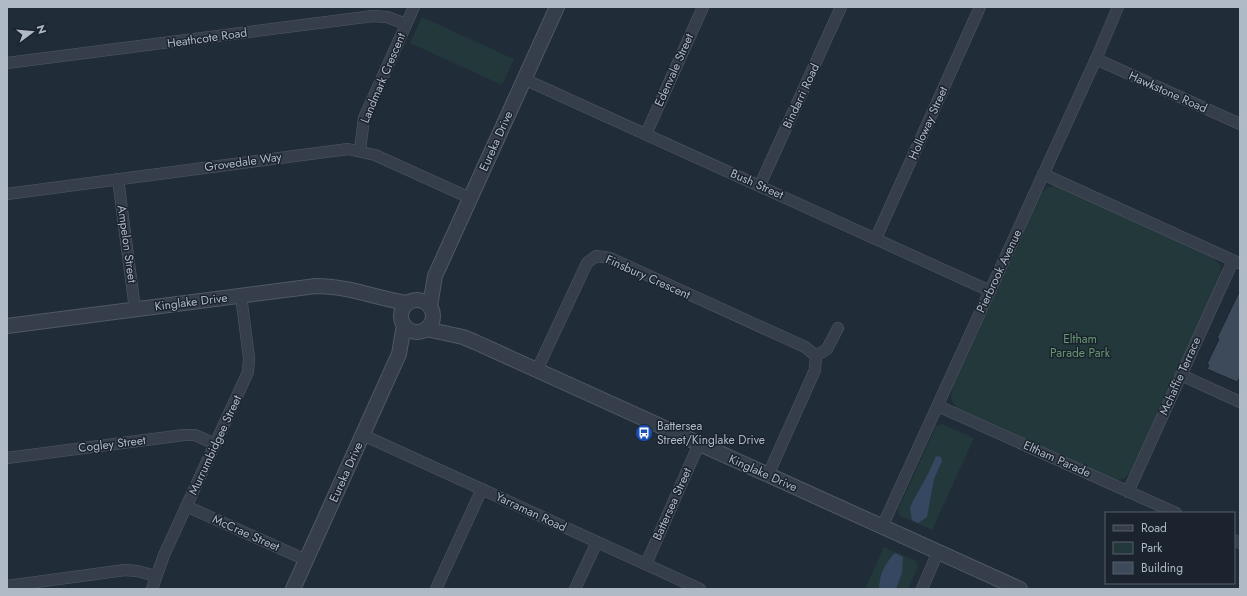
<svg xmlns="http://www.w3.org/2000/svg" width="1247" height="596" font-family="Jost,sans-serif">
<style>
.green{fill:#23383a}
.water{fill:#354761}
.building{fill:#3d4a59;stroke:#1c2530}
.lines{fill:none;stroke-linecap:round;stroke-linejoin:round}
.minor-casing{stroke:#505964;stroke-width:12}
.tertiary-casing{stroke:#505964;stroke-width:16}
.minor{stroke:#353e4a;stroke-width:11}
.tertiary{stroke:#353e4a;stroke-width:14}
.labels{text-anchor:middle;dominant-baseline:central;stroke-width:3;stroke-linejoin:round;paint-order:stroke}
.street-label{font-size:12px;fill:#b0b9c6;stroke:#1a232e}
.park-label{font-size:12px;fill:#679771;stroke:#1a232e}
.poi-label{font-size:12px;fill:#b0b9c6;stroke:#1a232e;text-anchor:start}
</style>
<rect width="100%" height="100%" fill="#212c39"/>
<g class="green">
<polygon points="422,17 514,59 502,85 410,43"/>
<path d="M 1055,186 L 1213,257 L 1221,266 L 1219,278 L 1131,471 C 1126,480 1120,481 1111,478 L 956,408 L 951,398 L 952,389 L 1041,194 L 1047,187 Z"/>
<polygon points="942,424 974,438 932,530 900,516 898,510 936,426"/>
<polygon points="884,547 916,561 918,567 908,589 865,589"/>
</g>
<g class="water">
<polygon points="936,456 941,457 942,461 934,479 927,517 918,523 912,520 910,508 912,503 928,474"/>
<path d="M 895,553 L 903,557 L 902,573 L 896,589 L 879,589 C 879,575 885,563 895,553 Z"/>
</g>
<polygon class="building" points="1240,290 1240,377 1237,382 1207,369 1209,365 1207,364 1219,339 1217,338"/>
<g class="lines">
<g class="minor-casing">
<g id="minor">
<polyline points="1096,59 1240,124"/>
<polyline points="7,63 373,16 387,17 406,24"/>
<polyline points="524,79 990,291"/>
<polyline points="646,134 703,7"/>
<polyline points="360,150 364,118 414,7"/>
<polyline points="1043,174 1239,263"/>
<polyline points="118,179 135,309"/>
<polyline points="760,185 841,7"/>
<polyline points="7,194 348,149 375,155 470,198"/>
<polyline points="876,238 980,7"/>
<polyline points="816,356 827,349 838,328"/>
<polyline points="537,370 587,263 596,256 610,258 805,347 816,356 815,370 768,475"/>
<polyline points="1181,375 1240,402"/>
<polyline points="938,406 1176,513"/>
<polyline points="363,435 700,589"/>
<polyline points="7,458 184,435 195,435 215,444"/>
<polyline points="1128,492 1233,261"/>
<polyline points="186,506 306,560"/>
<polyline points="882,527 1096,59 1118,7"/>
<polyline points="1234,540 1240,543"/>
<polyline points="646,564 699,444"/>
<polyline points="7,586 125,570 137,571 156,576"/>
<polyline points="152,589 164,555 248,372 249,358 241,296"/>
<polyline points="436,589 482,489"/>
<polyline points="575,589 597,542"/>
<polyline points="922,589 938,552"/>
</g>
</g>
<g class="tertiary-casing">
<g id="tertiary">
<circle cx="417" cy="316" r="16"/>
<polyline points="430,306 435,276 557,7"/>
<path d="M 7,326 L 316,286 C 348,286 376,298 407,303"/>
<polyline points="426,329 463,337 475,342 1020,589"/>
<polyline points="293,589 399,354 404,325"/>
</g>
</g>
<use href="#minor" class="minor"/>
<use href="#tertiary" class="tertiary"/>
</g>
<defs>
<g id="bus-disc" transform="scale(0.9)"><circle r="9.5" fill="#1a4fb4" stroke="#1a232e"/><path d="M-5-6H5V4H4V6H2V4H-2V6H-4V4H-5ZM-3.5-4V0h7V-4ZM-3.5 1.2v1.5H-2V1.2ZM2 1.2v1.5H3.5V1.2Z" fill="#fff"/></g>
</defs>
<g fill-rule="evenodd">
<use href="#bus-disc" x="644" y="433"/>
</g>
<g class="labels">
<g class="street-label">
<text transform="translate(207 38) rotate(-8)">Heathcote Road</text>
<text transform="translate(674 70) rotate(-66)">Edenvale Street</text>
<text transform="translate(383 78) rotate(-67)">Landmark Crescent</text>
<text transform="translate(1168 92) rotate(24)">Hawkstone Road</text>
<text transform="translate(801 96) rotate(-65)">Bindarri Road</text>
<text transform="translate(928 123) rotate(-66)">Holloway Street</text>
<text transform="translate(496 141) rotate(-66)">Eureka Drive</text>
<text transform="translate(243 162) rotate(-8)">Grovedale Way</text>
<text transform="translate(757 184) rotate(24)">Bush Street</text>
<text transform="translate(127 244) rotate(82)">Ampelon Street</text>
<text transform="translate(999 271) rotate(-65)">Pierbrook Avenue</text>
<text transform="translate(648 277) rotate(24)">Finsbury Crescent</text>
<text transform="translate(191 302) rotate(-7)">Kinglake Drive</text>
<text transform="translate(1180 376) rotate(-66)">Mchaffie Terrace</text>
<text transform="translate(112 444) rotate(-7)">Cogley Street</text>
<text transform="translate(215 445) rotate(-65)">Murrumbidgee Street</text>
<text transform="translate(1057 459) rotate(24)">Eltham Parade</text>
<text transform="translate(346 472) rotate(-66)">Eureka Drive</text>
<text transform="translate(763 473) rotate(24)">Kinglake Drive</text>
<text transform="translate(672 504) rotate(-66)">Battersea Street</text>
<text transform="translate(531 512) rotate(25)">Yarraman Road</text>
<text transform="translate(246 533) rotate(24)">McCrae Street</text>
</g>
<g class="park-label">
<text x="1080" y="339">Eltham<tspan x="1080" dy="14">Parade Park</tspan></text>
</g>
<g class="poi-label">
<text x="657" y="426">Battersea<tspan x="657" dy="14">Street/Kinglake Drive</tspan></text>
</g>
</g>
<rect width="1247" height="596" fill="none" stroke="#b0b9c6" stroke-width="16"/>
<rect x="1105" y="512" width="130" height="72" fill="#1a232e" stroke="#565f6b"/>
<rect x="1113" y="525" width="20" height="6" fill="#353e4a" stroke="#565f6b"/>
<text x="1141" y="532" font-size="12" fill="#b0b9c6">Road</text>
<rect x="1113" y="542" width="20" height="12" fill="#23383a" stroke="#565f6b"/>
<text x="1141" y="552" font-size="12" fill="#b0b9c6">Park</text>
<rect x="1113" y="562" width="20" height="12" fill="#3d4a59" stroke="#565f6b"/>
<text x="1141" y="572" font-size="12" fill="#b0b9c6">Building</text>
<g transform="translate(32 32) rotate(74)" stroke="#1a232e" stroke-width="3" paint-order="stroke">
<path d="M0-3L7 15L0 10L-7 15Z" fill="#b0b9c6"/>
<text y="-6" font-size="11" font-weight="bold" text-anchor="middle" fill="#b0b9c6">N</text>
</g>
</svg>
